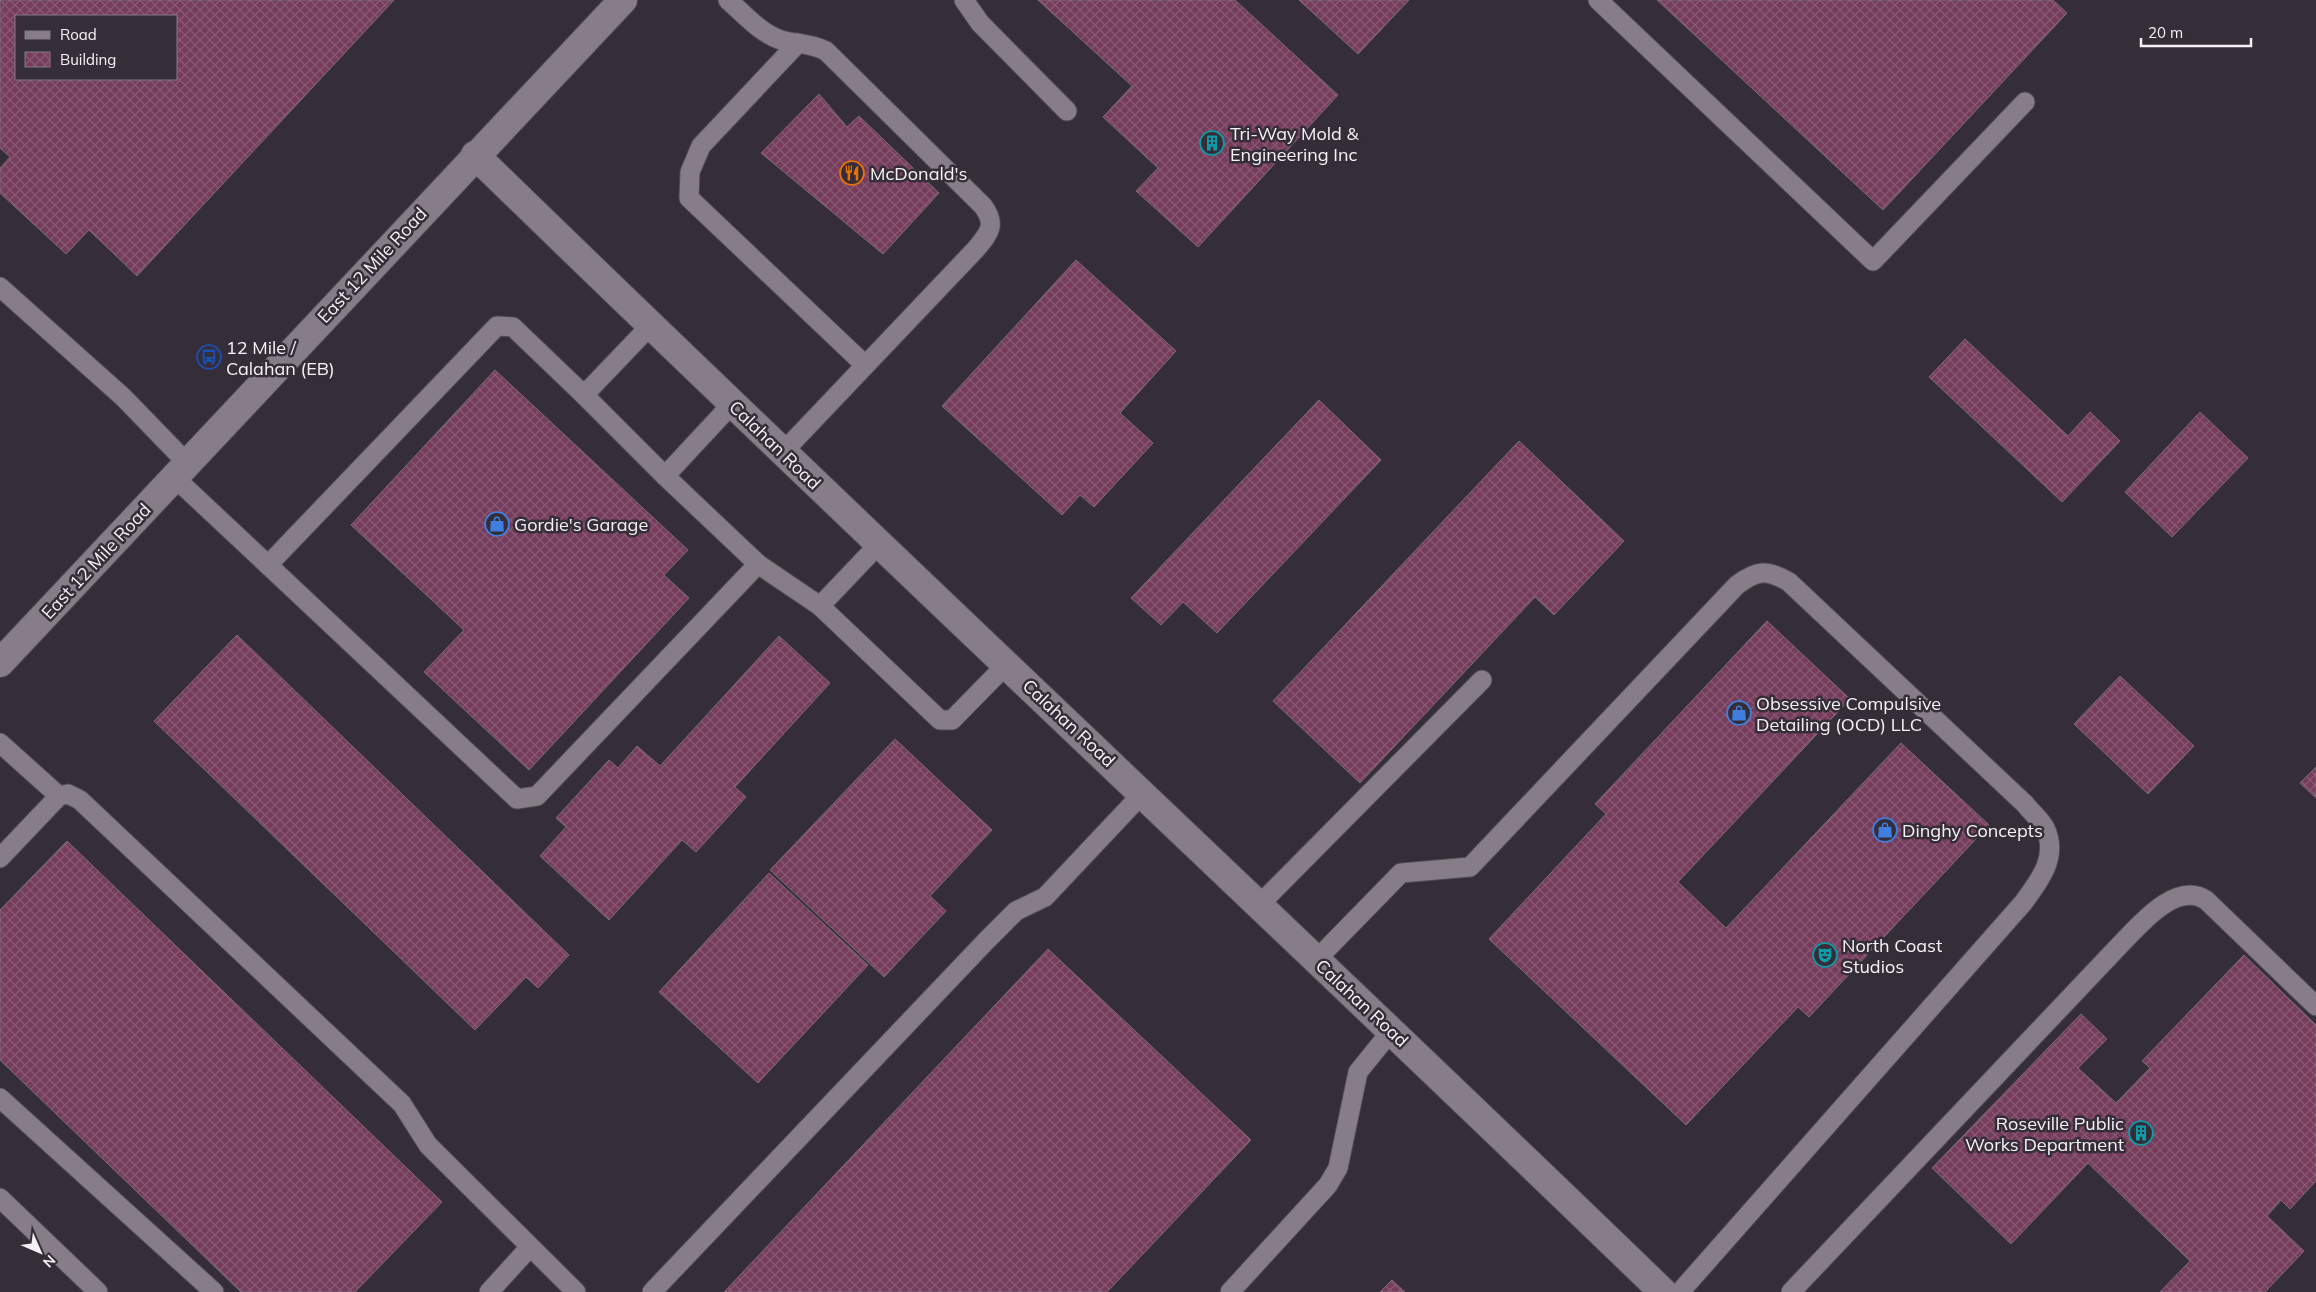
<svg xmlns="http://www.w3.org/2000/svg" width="2316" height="1292" font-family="Mulish,sans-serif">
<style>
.building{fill:url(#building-cross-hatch);stroke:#7a6c73;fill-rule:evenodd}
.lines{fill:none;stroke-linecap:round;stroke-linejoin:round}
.service-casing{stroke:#514b52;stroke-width:21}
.minor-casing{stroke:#514b52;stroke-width:30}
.secondary-casing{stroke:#514b52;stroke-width:30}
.service{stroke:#867d88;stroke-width:19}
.minor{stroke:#867d88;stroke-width:28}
.secondary{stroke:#867d88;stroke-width:28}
.labels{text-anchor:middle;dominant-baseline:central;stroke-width:5;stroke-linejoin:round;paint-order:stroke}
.poi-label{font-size:18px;fill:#f6f1f7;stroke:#352d37;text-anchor:start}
.street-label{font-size:18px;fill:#f6f1f7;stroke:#352d37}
</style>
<defs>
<pattern id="building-cross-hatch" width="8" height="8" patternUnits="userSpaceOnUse" patternTransform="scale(1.25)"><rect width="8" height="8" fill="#753c5c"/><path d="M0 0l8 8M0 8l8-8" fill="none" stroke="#895974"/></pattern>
</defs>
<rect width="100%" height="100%" fill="#352d37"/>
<g class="building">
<path d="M 0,0 L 394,0 L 137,276 L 89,230 L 66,254 L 0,193 L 0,168 L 10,157 L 0,148 ZM 16,16 L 176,16 L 176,79 L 16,79 Z"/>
<polygon points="1038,0 1235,0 1338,95 1198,247 1136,191 1158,168 1103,117 1132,86"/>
<polygon points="1299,0 1409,0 1358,54"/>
<polygon points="1657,0 2053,0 2067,13 1883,210"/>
<polygon points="819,94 847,127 859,116 939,193 883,254 761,153"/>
<polygon points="1076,260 1176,351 1120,413 1153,443 1094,507 1080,495 1062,515 942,406"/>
<polygon points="1965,339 2068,436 2090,412 2120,441 2062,502 1929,377"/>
<polygon points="495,370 688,550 664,575 689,598 529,770 424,672 464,630 351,525"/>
<polygon points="1319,400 1381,460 1217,633 1183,602 1161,625 1131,598"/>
<polygon points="2200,412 2248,458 2172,537 2125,492"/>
<polygon points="1519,441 1624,541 1554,615 1535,597 1360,783 1273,701"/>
<polygon points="1767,621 1850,699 1678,882 1726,928 1901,743 1989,825 1809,1017 1798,1007 1686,1125 1489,939 1606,814 1595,804"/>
<polygon points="237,635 569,955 538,988 526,977 475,1030 154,721"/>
<polygon points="779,636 830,683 735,787 746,797 696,852 682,840 609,920 540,856 566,827 556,818 609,760 618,768 637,746 660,766"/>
<polygon points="2120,676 2194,746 2148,794 2074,724"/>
<polygon points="895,739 992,830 930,896 946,911 884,977 770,870"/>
<polygon points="2316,767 2316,798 2300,783"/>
<polygon points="67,841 442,1202 355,1292 241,1292 0,1060 0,910"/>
<polygon points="769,873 868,965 758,1083 659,992"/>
<polygon points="1048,949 1251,1140 1107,1292 724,1292"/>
<polygon points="2244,955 2316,1025 2316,1181 2290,1209 2281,1200 2267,1216 2304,1251 2265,1292 2160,1292 2190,1261 2088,1163 2011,1244 1932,1168 2081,1014 2107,1039 2078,1068 2116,1103 2150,1068 2142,1061"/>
<polygon points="1392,1280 1405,1292 1380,1292"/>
</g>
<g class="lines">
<g class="service-casing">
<g id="service">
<path d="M 728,0 C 744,14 760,33 781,40 C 797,45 808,42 826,51 L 983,206 C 997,225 989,233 976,249 L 783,452"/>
<polyline points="964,0 980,23 1067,111"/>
<polyline points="1598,0 1873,261 2025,102"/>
<polyline points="798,43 701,146 690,172 689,198 865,365"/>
<polyline points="0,287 123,397 187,463"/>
<polyline points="651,325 584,395 665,476"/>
<polyline points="732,404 665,476 758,564 820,606"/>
<polyline points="174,477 268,565 497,326 513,327 584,395"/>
<polyline points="879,544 820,606 940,720 952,720 1007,664"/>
<polyline points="268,565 517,799 537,796 758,564"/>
<polyline points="0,743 59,796"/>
<polyline points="0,858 59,796 68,794 80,800 402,1104 428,1145 576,1292"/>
<polyline points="1259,905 1482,680"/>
<path d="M 1316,960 L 1401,873 L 1470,867 L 1737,585 C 1757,570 1767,569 1789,582 L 2025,804 C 2031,812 2041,820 2045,828 C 2059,857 2039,881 2023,903 L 1680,1292"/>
<polyline points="0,1098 214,1292"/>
<polyline points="0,1198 98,1292"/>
<polyline points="489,1292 530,1247"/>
<polyline points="652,1292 986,941 1016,911 1045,897 1143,793"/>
<polyline points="1230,1292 1328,1185 1338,1168 1358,1072 1392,1030"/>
<path d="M 1791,1292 L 2118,947 C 2138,927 2175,880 2206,900 L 2316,1006"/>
</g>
</g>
<g class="minor-casing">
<path id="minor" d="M 475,155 C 868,538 1269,911 1663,1292"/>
</g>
<g class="secondary-casing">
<polyline id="secondary" points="0,663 623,0"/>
</g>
<use href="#service" class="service"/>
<use href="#minor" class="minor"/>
<use href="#secondary" class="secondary"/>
</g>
<defs>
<g id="building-ring" transform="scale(1.25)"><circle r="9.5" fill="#352d37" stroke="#0f9aa8" stroke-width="1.5"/><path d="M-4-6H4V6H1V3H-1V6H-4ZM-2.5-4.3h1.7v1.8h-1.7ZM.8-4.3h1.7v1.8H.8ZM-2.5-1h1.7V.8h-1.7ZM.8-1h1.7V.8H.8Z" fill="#0f9aa8"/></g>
<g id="restaurant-ring" transform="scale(1.25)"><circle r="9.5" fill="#352d37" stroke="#e8710a" stroke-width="1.5"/><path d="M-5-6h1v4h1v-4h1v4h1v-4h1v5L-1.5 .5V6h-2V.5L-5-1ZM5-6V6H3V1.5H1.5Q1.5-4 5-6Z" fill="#e8710a"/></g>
<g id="bus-ring" transform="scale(1.25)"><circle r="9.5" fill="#352d37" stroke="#1a4fb4" stroke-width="1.5"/><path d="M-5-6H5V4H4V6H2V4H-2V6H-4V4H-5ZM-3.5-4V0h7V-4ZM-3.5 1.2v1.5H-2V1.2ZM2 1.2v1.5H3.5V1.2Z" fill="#1a4fb4"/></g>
<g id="shop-ring" transform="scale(1.25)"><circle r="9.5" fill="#352d37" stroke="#3f7fe0" stroke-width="1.5"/><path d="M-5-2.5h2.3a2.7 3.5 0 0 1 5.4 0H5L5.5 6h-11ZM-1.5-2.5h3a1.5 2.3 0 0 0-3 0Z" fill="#3f7fe0"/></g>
<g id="theatre-ring" transform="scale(1.25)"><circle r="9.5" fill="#352d37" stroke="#0f9aa8" stroke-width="1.5"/><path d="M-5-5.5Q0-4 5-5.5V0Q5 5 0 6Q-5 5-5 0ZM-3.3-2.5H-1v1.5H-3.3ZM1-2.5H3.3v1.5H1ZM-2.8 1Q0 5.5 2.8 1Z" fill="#0f9aa8"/></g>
</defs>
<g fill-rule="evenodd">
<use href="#building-ring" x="1212" y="143"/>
<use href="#restaurant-ring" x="852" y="173"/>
<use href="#bus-ring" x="209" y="357"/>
<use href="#shop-ring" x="497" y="524"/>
<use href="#shop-ring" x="1739" y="713"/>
<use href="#shop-ring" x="1885" y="830"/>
<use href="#theatre-ring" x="1825" y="955"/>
<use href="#building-ring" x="2141" y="1133"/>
</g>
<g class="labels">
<g class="poi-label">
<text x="1230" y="133">Tri-Way Mold &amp;<tspan x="1230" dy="21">Engineering Inc</tspan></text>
<text x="870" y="173">McDonald's</text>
<text x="226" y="347">12 Mile /<tspan x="226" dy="21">Calahan (EB)</tspan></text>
<text x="514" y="524">Gordie's Garage</text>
<text x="1756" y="703">Obsessive Compulsive<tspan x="1756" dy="21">Detailing (OCD) LLC</tspan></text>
<text x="1902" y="830">Dinghy Concepts</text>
<text x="1842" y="945">North Coast<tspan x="1842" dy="21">Studios</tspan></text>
<text x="2124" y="1123" text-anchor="end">Roseville Public<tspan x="2124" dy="21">Works Department</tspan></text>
</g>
<g class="street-label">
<text transform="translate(372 265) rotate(-47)">East 12 Mile Road</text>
<text transform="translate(775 445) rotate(44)">Calahan Road</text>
<text transform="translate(96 561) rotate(-47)">East 12 Mile Road</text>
<text transform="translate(1069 723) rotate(43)">Calahan Road</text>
<text transform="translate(1362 1003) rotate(43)">Calahan Road</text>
</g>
</g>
<rect x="15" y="15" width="162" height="65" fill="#352d37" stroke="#827b84"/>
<rect x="25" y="31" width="25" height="8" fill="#867d88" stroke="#827b84"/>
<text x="60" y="40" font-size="15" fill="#f6f1f7">Road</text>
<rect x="25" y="52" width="25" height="15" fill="url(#building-cross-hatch)" stroke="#827b84"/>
<text x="60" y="65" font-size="15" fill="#f6f1f7">Building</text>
<g transform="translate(40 1252) rotate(135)" stroke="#352d37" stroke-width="4" paint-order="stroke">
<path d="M0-4L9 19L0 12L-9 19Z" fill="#f6f1f7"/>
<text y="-8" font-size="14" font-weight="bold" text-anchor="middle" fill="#f6f1f7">N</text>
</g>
<path d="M2141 38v8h110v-8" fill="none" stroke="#f6f1f7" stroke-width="2.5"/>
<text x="2148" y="38" font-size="15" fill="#f6f1f7" stroke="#352d37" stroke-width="4" paint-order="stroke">20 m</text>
</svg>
